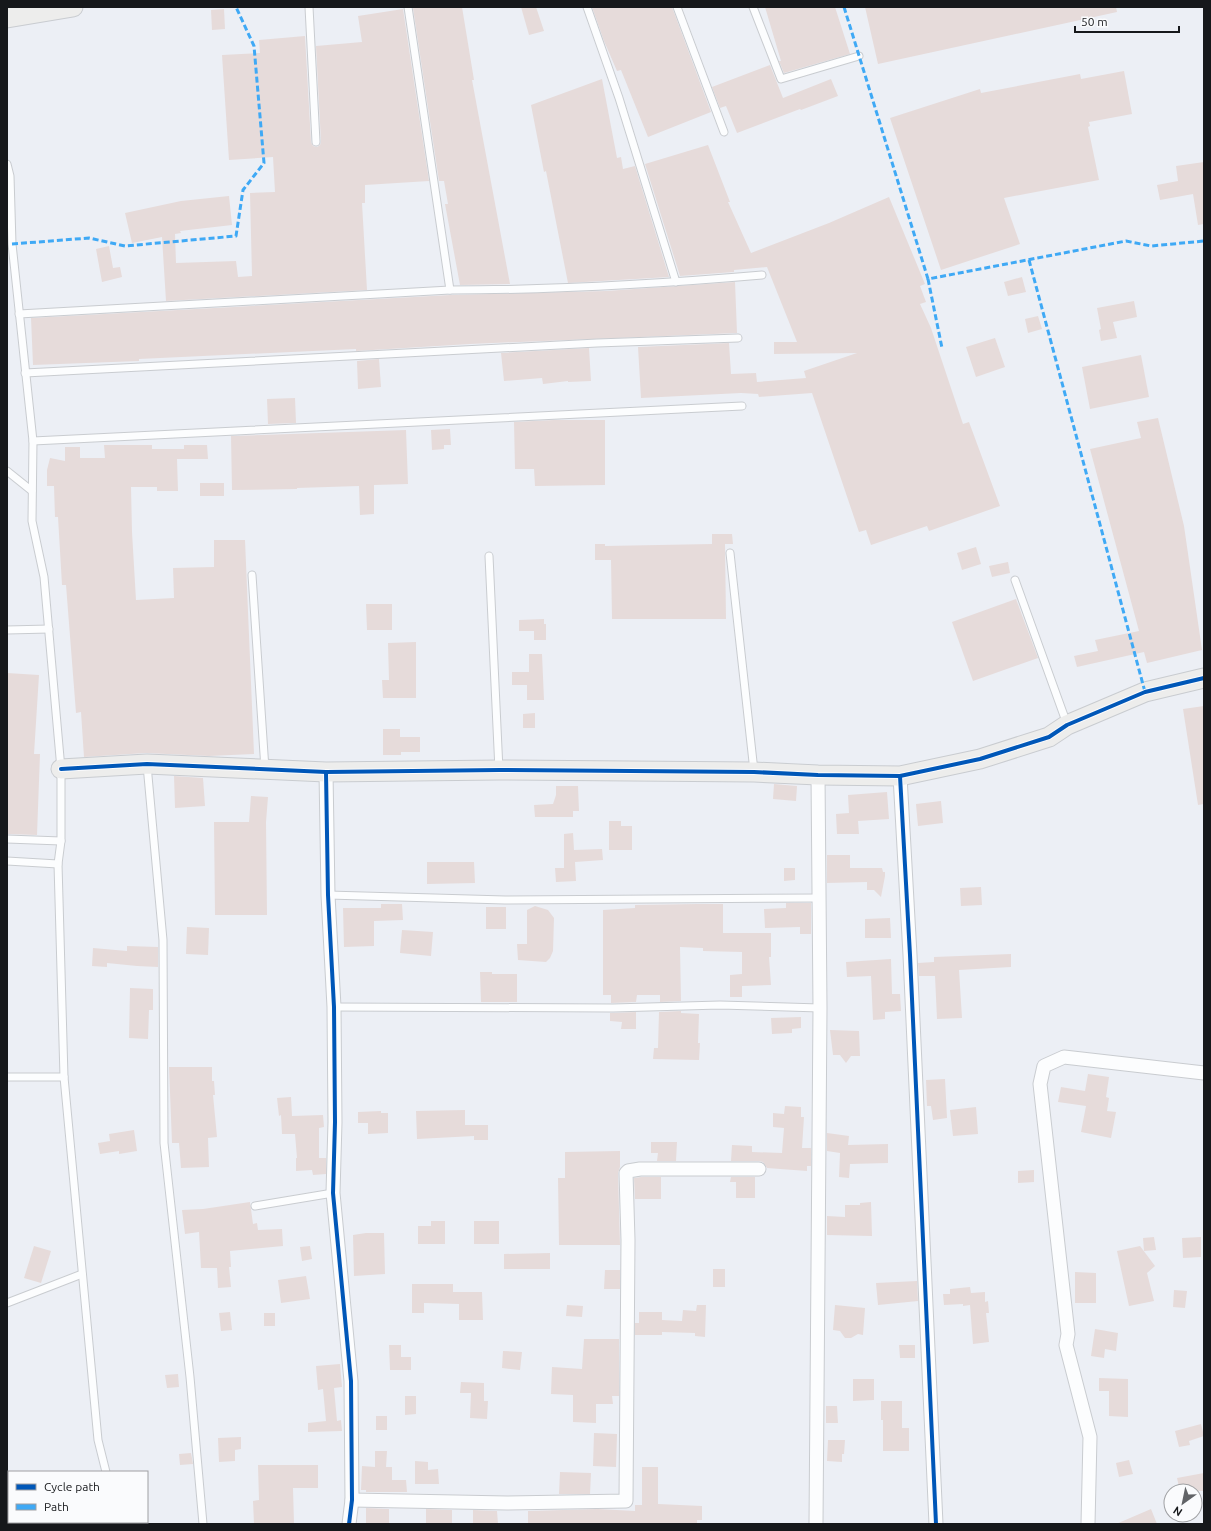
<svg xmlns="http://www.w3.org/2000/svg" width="1211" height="1531" font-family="Ubuntu,sans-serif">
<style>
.building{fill:#e6dbda}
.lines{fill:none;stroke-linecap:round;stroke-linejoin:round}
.lane-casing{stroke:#c9ccd0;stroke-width:9}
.street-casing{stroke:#c9ccd0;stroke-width:15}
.secondary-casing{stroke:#c9ccd0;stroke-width:21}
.lane{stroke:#fcfdfe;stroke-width:7}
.street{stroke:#fcfdfe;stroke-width:13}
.secondary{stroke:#ededec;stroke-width:19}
.quiet{stroke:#3fa9f5;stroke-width:3;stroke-dasharray:6 3;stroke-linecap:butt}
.cycleway-casing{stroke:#fafbfd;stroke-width:6}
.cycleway{stroke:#0057b8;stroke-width:4}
</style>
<rect width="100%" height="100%" fill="#eceff5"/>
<g class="building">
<polygon points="418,7 462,7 474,80 472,80 510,284 460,285 445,204 448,204 444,181 439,181 413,8"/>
<polygon points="521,7 536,7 544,31 529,35"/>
<polygon points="592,7 672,7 711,112 648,137 621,70 617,71 604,41"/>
<polygon points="765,7 835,7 850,54 784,73 779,61 781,61"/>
<polygon points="865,7 1116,7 1117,12 878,64"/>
<polygon points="224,9 225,29 212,30 211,10"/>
<polygon points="403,9 429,181 365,185 365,203 362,203 367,290 166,301 162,237 132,243 125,213 181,201 229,196 232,225 180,231 181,233 175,234 176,263 236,261 238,277 252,276 250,193 275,192 273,157 229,160 222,55 260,53 259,40 305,36 311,142 313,146 317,147 320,145 321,142 316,46 362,42 358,16"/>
<polygon points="770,65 783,98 831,79 838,96 801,110 800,109 737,133 726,106 720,108 712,87"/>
<polygon points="1124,71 1132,114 1089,122 1090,126 1088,127 1099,180 1004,198 1020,244 941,270 890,118 980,89 981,93 1080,74 1081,79"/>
<polygon points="602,79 617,158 621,157 623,169 635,166 669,277 568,283 546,171 544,172 531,105"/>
<polygon points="708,145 730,202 728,202 751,253 829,223 889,197 925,284 920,286 926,302 920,304 931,328 963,424 969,422 1000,506 929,531 927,526 871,545 866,530 859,532 812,393 759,397 758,394 741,393 641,398 638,347 729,343 731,374 756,373 757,382 806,378 804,371 857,353 774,354 774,342 797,342 767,267 734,270 734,272 680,276 645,164"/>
<polygon points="1204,162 1204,224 1198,225 1193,194 1160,200 1157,185 1178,181 1176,166"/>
<polygon points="109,246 113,268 120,267 122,277 102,282 96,249"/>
<polygon points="1022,277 1026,292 1008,296 1004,282"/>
<polygon points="735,282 737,333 470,344 356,351 356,349 139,359 139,361 33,365 31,318 450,295 606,291"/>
<polygon points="1134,301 1137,317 1113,322 1117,338 1101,341 1099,330 1101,329 1097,308"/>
<polygon points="1038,316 1042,329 1028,333 1025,319"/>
<polygon points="995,338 1005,367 976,377 966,347"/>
<polygon points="589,348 591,381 568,382 568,381 543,384 542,378 504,381 501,353"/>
<polygon points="1141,355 1149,397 1090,409 1082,367"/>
<polygon points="379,359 381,387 358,389 357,361"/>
<polygon points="295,398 296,423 268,424 267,399"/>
<polygon points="1158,418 1184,526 1202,650 1147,663 1144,652 1077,667 1074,656 1098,651 1095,640 1139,631 1090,449 1141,438 1137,422"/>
<polygon points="554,420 605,420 605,485 535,486 534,469 515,469 514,422"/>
<polygon points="450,429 451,445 444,445 444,449 432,450 431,430"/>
<polygon points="406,430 408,484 374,485 374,514 360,515 359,486 297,488 297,489 232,490 231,436"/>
<polygon points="104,445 152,445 152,449 184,449 184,445 207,445 208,459 177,459 178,491 157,491 157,487 131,487 132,532 136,600 174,598 173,568 214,567 214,540 245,540 254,754 209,756 146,753 84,757 81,712 76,713 66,585 62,585 58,517 55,517 54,486 47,486 47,470 50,458 65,461 65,447 80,447 80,458 105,458"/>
<rect x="200" y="483" width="24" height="13"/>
<polygon points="712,534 732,534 733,544 725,544 726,619 612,619 611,560 595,560 595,544 605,544 605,546 712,544"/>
<polygon points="976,547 981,564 962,570 957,553"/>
<polygon points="1008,562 1010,573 992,577 989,566"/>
<polygon points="1016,599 1038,658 973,681 952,622"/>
<polygon points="366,604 392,604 392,630 367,630"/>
<polygon points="544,619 544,624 546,624 546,640 534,640 534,631 519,631 519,620"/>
<polygon points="416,642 416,698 383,698 382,680 389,680 388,643"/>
<polygon points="529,654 542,654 544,700 527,700 527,685 512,685 512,672 529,672"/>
<polygon points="7,673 39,675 34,754 40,754 37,835 7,834"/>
<polygon points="1204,706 1204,804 1198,805 1183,709"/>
<polygon points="535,713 535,728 523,728 523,714"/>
<polygon points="383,729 400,729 400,737 420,737 420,752 401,752 401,755 383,755"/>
<polygon points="174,776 203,778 205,806 175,808"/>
<polygon points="774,784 797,786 796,801 773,799"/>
<polygon points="556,786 578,786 579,811 573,811 573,817 535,817 534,805 553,804 556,795"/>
<polygon points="887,792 889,819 858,821 859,834 837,834 836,814 849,813 848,795"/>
<polygon points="251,796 268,797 266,822 267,915 215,915 214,822 249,822"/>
<polygon points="941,801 943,823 918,826 916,804"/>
<polygon points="609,821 621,821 621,826 632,826 632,850 609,850"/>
<polygon points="573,833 574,850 602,849 603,860 575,862 576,881 556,882 555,868 564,868 564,834"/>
<polygon points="827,855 850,855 850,868 882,868 883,872 885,872 885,876 881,897 874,890 867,890 867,882 827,883"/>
<polygon points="427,862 474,862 475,883 427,884"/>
<polygon points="784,868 795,868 795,880 784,881"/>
<polygon points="981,887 982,905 961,906 960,888"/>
<polygon points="786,903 811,903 811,934 800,934 800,927 765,928 764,909 786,908"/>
<polygon points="381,904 402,904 403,920 374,921 374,946 344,947 343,908 381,908"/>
<polygon points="697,904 723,904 723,933 771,933 771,957 769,957 771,985 742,986 742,997 730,997 730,975 742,974 742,952 703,951 703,948 680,947 681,1001 660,1002 660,995 637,995 636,1002 611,1003 611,995 603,995 603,910 635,908 635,905"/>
<polygon points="535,906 548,910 554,918 553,951 550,958 546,962 518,960 517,944 527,944 527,910"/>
<rect x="486" y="907" width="20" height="22"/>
<polygon points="890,918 891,938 865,938 865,919"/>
<polygon points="187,927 209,928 208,955 186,954"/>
<polygon points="402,930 433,932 431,956 400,953"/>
<polygon points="127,946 158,947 158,967 137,966 107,963 107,967 92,966 93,948 127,951"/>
<polygon points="1011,954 1011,967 959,970 962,1018 937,1019 935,976 919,976 918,963 934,962 934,957"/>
<polygon points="891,959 892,994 900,994 901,1011 885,1012 885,1019 873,1020 871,976 847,977 846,962"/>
<polygon points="480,972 492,972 492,974 517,974 517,1002 481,1002"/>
<polygon points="130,988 153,989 153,1010 149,1010 148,1039 129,1038"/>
<polygon points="681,1011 681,1013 699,1014 698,1043 700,1043 699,1060 653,1059 654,1048 658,1048 659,1012"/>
<polygon points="636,1012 636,1029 621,1029 622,1022 610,1021 610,1013"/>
<polygon points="801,1017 801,1028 792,1029 792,1033 772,1034 771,1018"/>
<polygon points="830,1030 859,1031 860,1056 851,1056 846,1063 840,1055 833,1055"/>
<polygon points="169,1067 212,1067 212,1081 214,1081 215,1095 213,1095 217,1137 208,1138 209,1167 181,1168 179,1143 172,1143"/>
<polygon points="1088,1074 1109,1077 1106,1097 1109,1098 1107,1111 1116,1112 1111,1138 1081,1132 1086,1106 1058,1102 1061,1087 1085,1091"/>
<polygon points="945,1079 947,1118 933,1120 931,1106 927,1106 926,1080"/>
<polygon points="291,1097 292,1116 323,1115 324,1127 319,1128 319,1158 326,1158 326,1174 313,1175 312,1170 296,1171 296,1158 297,1158 295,1134 282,1134 281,1115 279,1116 277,1098"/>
<polygon points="785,1106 801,1107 801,1117 804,1117 802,1148 811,1148 811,1166 807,1166 807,1171 767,1168 763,1162 759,1161 731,1161 732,1145 752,1146 752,1152 782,1153 784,1128 773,1127 773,1113 784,1114"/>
<polygon points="976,1107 978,1134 953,1136 950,1110"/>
<polygon points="465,1110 465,1125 488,1125 488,1140 474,1140 474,1136 417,1139 416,1111"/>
<polygon points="381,1111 381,1113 388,1113 388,1133 368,1134 368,1123 358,1123 358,1112"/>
<polygon points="134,1130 137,1151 119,1154 119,1151 100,1154 98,1143 110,1141 109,1134"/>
<polygon points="827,1133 849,1136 848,1145 888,1144 888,1163 850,1164 849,1178 839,1177 840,1153 827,1151"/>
<polygon points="651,1142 677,1142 676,1161 657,1161 658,1153 651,1153"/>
<polygon points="620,1151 620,1167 618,1173 620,1245 559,1245 558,1178 565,1178 565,1152"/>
<polygon points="1034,1170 1034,1182 1018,1183 1018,1171"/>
<polygon points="641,1177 661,1177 661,1199 635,1199 634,1178"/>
<polygon points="731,1177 755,1177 755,1198 736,1198 736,1182 730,1182"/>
<polygon points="250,1202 253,1224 257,1223 258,1230 282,1229 283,1246 230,1251 231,1267 229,1267 231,1287 218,1288 217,1268 201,1268 199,1232 185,1234 182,1210 203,1209"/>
<polygon points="871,1202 872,1236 827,1235 827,1216 845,1217 845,1205 860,1205 860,1203"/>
<polygon points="431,1221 445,1221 445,1244 418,1244 418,1226 431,1226"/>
<rect x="474" y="1221" width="25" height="23"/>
<polygon points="366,1233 384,1233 385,1274 354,1276 353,1235"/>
<polygon points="1154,1237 1156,1250 1144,1251 1143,1238"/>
<polygon points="1201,1237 1201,1257 1183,1258 1182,1238"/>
<polygon points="34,1246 51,1251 41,1283 24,1278"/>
<polygon points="310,1246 312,1259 302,1261 300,1247"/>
<polygon points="1140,1246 1155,1266 1147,1273 1154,1301 1129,1306 1117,1251"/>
<polygon points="550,1253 550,1269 504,1269 504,1254"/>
<rect x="713" y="1269" width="12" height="18"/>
<polygon points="605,1270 620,1270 620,1289 604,1289"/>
<polygon points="1075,1272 1096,1273 1096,1303 1075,1303"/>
<polygon points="306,1276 310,1299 281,1303 278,1280"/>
<polygon points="917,1281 918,1301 878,1305 876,1283"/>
<polygon points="412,1284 453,1284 453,1292 482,1292 483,1320 459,1320 459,1304 424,1303 424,1313 412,1313"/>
<polygon points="970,1287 971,1293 985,1292 985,1302 988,1301 989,1313 986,1313 989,1342 973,1344 970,1305 963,1306 963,1304 944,1305 943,1294 950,1294 950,1289"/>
<polygon points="1174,1290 1187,1291 1185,1308 1173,1307"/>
<polygon points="567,1305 583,1306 582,1317 566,1316"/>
<polygon points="697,1305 706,1305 705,1337 695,1336 695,1333 662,1332 662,1335 635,1335 635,1323 639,1323 639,1312 662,1312 662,1320 682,1321 683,1310 696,1311"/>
<polygon points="835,1305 865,1308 863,1335 858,1334 851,1338 845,1338 840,1331 833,1330"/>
<polygon points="230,1312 232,1330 221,1331 219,1313"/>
<rect x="264" y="1313" width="11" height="13"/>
<polygon points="1095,1329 1118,1333 1116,1351 1105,1349 1104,1358 1091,1356"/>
<polygon points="584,1339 619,1339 619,1396 612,1396 613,1404 596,1404 596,1423 573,1422 573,1395 551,1394 552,1367 582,1369"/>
<polygon points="389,1345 401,1345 401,1357 411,1357 411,1370 390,1370"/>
<polygon points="899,1345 915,1345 915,1358 900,1358"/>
<polygon points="503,1351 522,1352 520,1370 502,1368"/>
<polygon points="340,1364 342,1387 334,1388 337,1421 341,1420 342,1431 308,1432 308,1423 326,1421 323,1389 318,1390 316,1366"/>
<polygon points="178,1374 179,1387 167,1388 165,1375"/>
<polygon points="1099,1378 1128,1379 1128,1417 1109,1416 1109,1391 1099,1391"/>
<polygon points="853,1379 874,1379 874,1400 853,1401"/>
<polygon points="461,1382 484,1383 484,1401 488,1401 487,1419 470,1418 471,1393 460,1393"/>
<polygon points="405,1396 416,1396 416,1414 405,1415"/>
<polygon points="881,1401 902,1401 902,1428 909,1428 909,1451 883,1451 883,1420 881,1420"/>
<polygon points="826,1406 837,1406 838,1423 826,1423"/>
<rect x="376" y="1416" width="11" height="14"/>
<polygon points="1201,1424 1204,1436 1189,1441 1190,1445 1179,1447 1175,1431"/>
<polygon points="594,1433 617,1434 616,1467 593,1466"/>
<polygon points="241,1437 241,1449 235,1450 235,1461 219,1462 218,1438"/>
<polygon points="828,1440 845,1440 844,1454 842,1454 842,1462 827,1461"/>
<polygon points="375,1451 387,1451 386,1467 392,1467 392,1480 406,1480 407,1492 366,1492 366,1490 361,1490 362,1466 375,1467"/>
<polygon points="191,1453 193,1464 180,1465 179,1454"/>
<polygon points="1129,1460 1133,1474 1119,1477 1116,1463"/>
<polygon points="415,1461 428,1462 428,1470 438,1469 439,1484 415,1484"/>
<polygon points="258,1465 318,1465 318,1488 293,1488 294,1524 254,1524 253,1501 259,1500"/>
<polygon points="642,1467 658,1467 658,1504 702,1506 702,1520 697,1520 697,1524 528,1524 528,1511 598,1509 635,1511 635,1505 642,1505"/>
<polygon points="560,1472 591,1473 590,1494 559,1494"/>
<polygon points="1204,1473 1204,1491 1180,1491 1177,1478"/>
<polygon points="366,1508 389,1509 389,1524 366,1524"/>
<polygon points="426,1509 452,1510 452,1524 426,1524"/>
<polygon points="1151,1509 1157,1524 1116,1524"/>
<polygon points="473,1510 497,1511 498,1524 473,1524"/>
</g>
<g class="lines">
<g class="lane-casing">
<g id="lane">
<polyline points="309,7 316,142"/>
<polyline points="408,7 450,290"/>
<polyline points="587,7 619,98 676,282"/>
<polyline points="677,7 724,132"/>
<polyline points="753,7 781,79 859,56"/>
<polyline points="7,164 10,176 12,244 33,441 32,521 44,577 61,769 61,841 58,864 64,1077 98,1440 106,1472"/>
<path d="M 19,314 L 450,290 C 554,290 658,284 762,275"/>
<polyline points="25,373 597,343 738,338"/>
<polyline points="33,441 742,406"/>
<polyline points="7,471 32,491"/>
<polyline points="730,553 754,771"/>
<polyline points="489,556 499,770"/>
<polyline points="252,575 265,769"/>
<polyline points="1015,580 1067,724"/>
<polyline points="7,630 49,629"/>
<polyline points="147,765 163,940 164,1143 190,1377 203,1524"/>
<polyline points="7,839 61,841"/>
<polyline points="7,861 58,864"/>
<polyline points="328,895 505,900 819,898"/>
<polyline points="334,1007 613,1008 720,1005 820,1008"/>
<polyline points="7,1077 64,1077"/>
<polyline points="255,1206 333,1193"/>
<polyline points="7,1303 82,1274"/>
<polyline points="134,1522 134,1524"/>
</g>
</g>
<g class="street-casing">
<g id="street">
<polyline points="326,772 328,895 334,1007 335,1122 333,1193 351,1381 352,1500 349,1524"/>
<polyline points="900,776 910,955 936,1524"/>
<polyline points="352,1500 507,1503 626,1501 628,1240 626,1173 628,1171 640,1169 759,1169"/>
<polyline points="816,1524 820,1008 818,775"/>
<polyline points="1088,1524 1090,1437 1066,1345 1068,1334 1040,1084 1044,1066 1064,1057 1204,1073"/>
</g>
</g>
<g class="secondary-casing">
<g id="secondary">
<polyline points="7,18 73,7"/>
<polyline points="61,769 147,764 326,772 499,770 754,772 818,775 900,776 980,759 1049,737 1067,725 1145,692 1204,678"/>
<polyline points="7,1496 9,1496"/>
</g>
</g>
<use href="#lane" class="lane"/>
<use href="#street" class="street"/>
<use href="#secondary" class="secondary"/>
<g class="quiet">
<polyline points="844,7 928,279 1126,241 1151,246 1204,241"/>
<polyline points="12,244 89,238 125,246 236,236 243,190 264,163 254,46 236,7"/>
<polyline points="1029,260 1145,692"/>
<polyline points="928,279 942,348"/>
</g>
<g class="cycleway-casing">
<g id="cycleway">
<polyline points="61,769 147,764 326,772 499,770 754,772 818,775 900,776 980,759 1049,737 1067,725 1145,692 1204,678"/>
<polyline points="326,772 328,895 334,1007 335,1122 333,1193 351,1381 352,1500 349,1524"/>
<polyline points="900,776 910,955 936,1524"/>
</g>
</g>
<use href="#cycleway" class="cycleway"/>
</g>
<rect width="1211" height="1531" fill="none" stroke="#16181b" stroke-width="16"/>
<rect x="8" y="1471" width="140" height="52" fill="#fafbfd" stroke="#9fa0a3"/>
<rect x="16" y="1484" width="20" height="6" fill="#0057b8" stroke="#9fa0a3"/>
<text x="44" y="1491" font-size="12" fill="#16181b">Cycle path</text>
<rect x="16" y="1504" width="20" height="6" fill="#3fa9f5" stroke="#9fa0a3"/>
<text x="44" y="1511" font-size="12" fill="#16181b">Path</text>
<g transform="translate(1183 1503) rotate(213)"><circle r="19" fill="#fafbfd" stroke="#9fa0a3"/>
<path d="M0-3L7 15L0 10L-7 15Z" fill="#616367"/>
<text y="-6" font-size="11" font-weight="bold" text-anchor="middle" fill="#16181b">N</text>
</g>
<path d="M1075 26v6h104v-6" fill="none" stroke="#16181b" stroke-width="2"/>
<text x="1081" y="26" font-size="12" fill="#16181b" stroke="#fafbfd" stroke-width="3" paint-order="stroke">50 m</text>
</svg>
